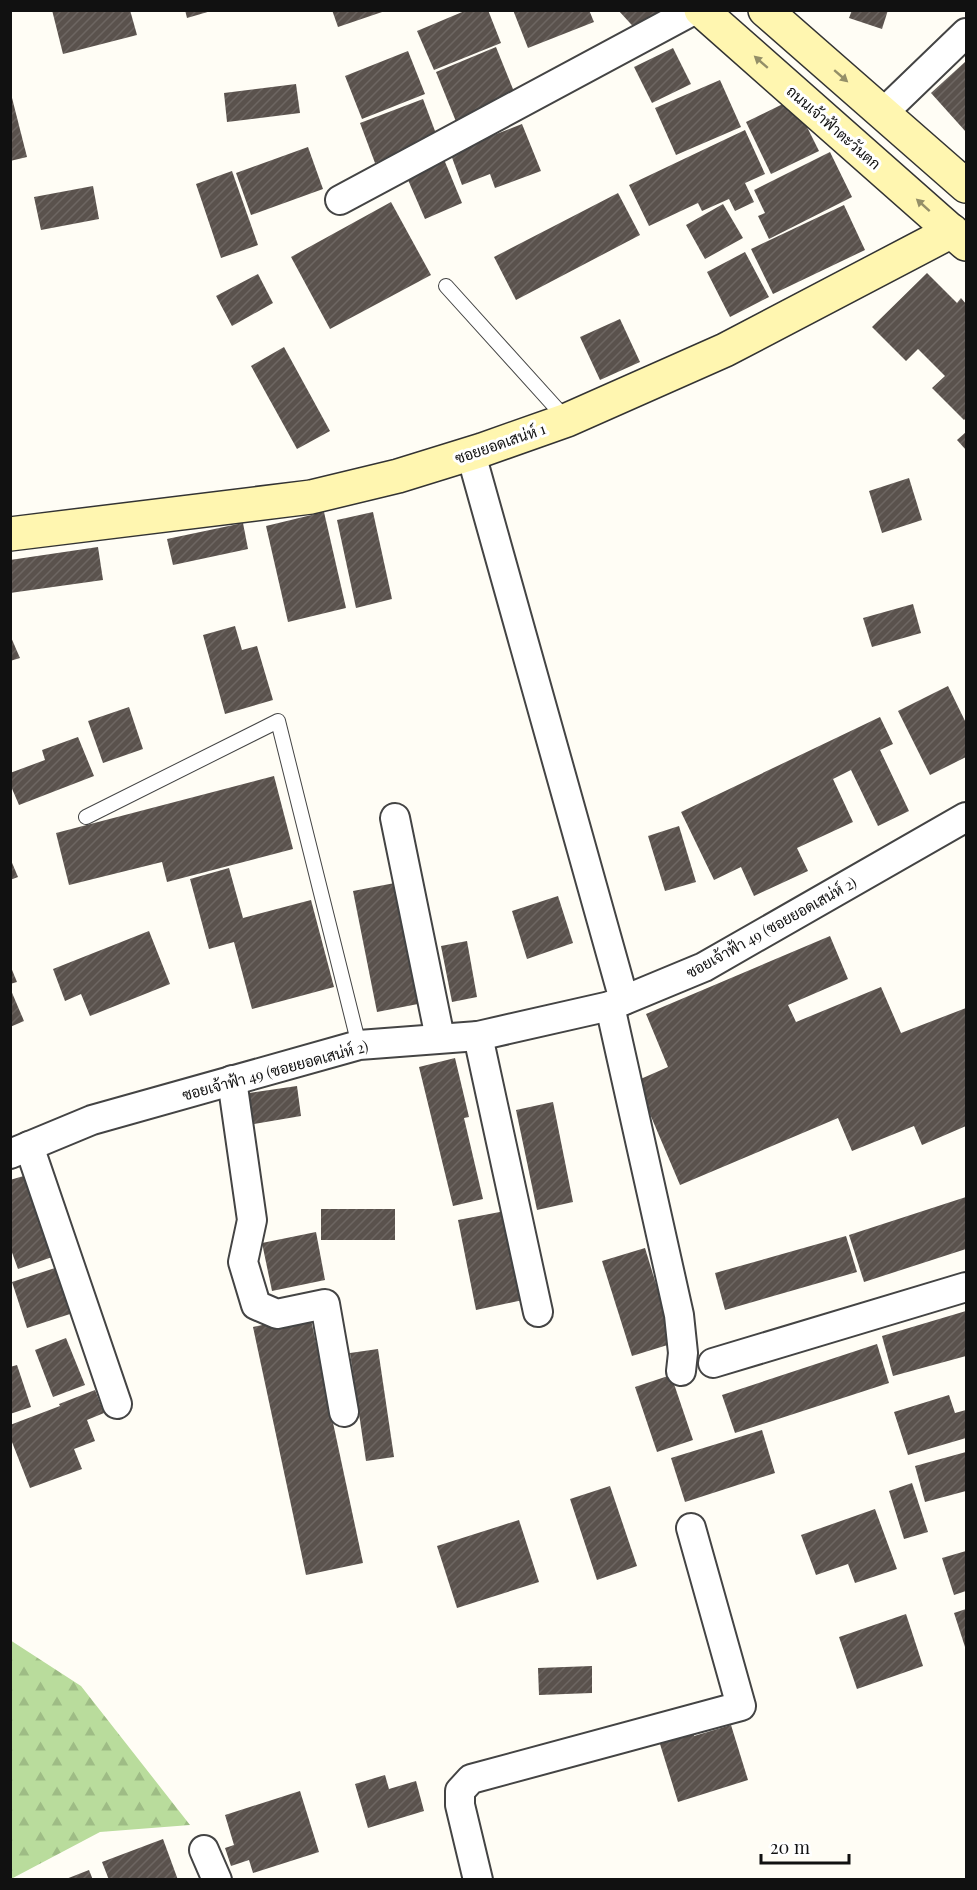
<svg xmlns="http://www.w3.org/2000/svg" width="977" height="1890" font-family="'Playfair Display',Sarabun,serif">
<style>
.forest{fill:url(#forest-firs)}
.building{fill:url(#building-hatch)}
.lines{fill:none;stroke-linecap:round;stroke-linejoin:round}
.lane-casing{stroke:#444;stroke-width:16}
.street-casing{stroke:#444;stroke-width:32}
.secondary-casing{stroke:#333;stroke-width:36}
.lane{stroke:#fff;stroke-width:14}
.street{stroke:#fff;stroke-width:28}
.secondary{stroke:#fff6b0;stroke-width:33}
.oneway{fill:#948f68}
.labels{text-anchor:middle;dominant-baseline:central;stroke-width:6;stroke-linejoin:round;paint-order:stroke}
.street-label{font-size:15px;fill:#111;stroke:#fff}
</style>
<defs>
<pattern id="forest-firs" width="22" height="20" patternUnits="userSpaceOnUse" patternTransform="scale(1.5)"><rect width="22" height="20" fill="#b9dc9c"/><path d="M5 1l3.5 6h-7zM16 11l3.5 6h-7z" fill="#9ebc85"/></pattern>
<pattern id="building-hatch" width="6" height="6" patternUnits="userSpaceOnUse" patternTransform="scale(1.5)"><rect width="6" height="6" fill="#5a524d"/><path d="M-1 1l2-2M0 6l6-6M5 7l2-2" fill="none" stroke="#6d6662"/></pattern>
</defs>
<rect width="100%" height="100%" fill="#fffdf5"/>
<polygon class="forest" points="10,1640 81,1686 190,1825 100,1832 11,1879"/>
<g class="building">
<polygon points="52,10 130,10 137,35 63,54"/>
<polygon points="185,10 210,10 211,11 187,18"/>
<polygon points="332,10 385,10 385,11 338,27"/>
<polygon points="467,10 488,10 501,43 434,70 417,31"/>
<polygon points="513,10 589,10 594,22 528,48"/>
<polygon points="618,10 667,10 641,35"/>
<polygon points="852,10 888,10 882,29 849,18"/>
<polygon points="496,47 517,99 457,124 436,72"/>
<polygon points="673,48 691,84 652,103 634,67"/>
<polygon points="408,51 425,94 362,119 345,76"/>
<polygon points="966,61 966,132 931,93"/>
<polygon points="720,80 741,127 676,155 655,108"/>
<polygon points="296,84 300,113 227,122 224,93"/>
<polygon points="10,90 27,157 10,161"/>
<polygon points="423,99 438,139 375,163 360,123"/>
<polygon points="793,99 819,151 771,174 746,122"/>
<polygon points="522,124 541,171 495,188 490,174 462,185 450,152"/>
<polygon points="745,130 765,174 745,183 754,202 735,211 729,199 702,211 698,203 649,226 629,185"/>
<polygon points="308,147 323,189 251,215 236,173"/>
<polygon points="830,152 852,197 769,239 758,216 765,213 754,190"/>
<polygon points="443,157 462,203 425,219 405,173"/>
<polygon points="232,171 258,245 221,258 196,184"/>
<polygon points="93,186 99,219 41,230 34,197"/>
<polygon points="618,193 640,235 516,300 494,257"/>
<polygon points="391,202 431,275 330,329 291,257"/>
<polygon points="723,204 743,238 705,259 686,225"/>
<polygon points="844,205 865,250 773,294 751,249"/>
<polygon points="745,252 769,297 730,317 707,272"/>
<polygon points="927,273 957,303 961,298 966,304 966,418 964,420 932,388 945,376 918,349 906,361 872,327"/>
<polygon points="258,274 273,303 232,326 216,296"/>
<polygon points="620,319 640,362 600,380 580,337"/>
<polygon points="284,347 330,431 297,449 251,366"/>
<polygon points="966,432 966,450 957,440"/>
<polygon points="909,478 922,520 882,533 869,491"/>
<polygon points="324,512 346,608 288,622 266,526"/>
<polygon points="373,512 392,599 356,608 337,520"/>
<polygon points="243,523 248,549 173,565 167,539"/>
<polygon points="98,547 103,580 10,593 10,560"/>
<polygon points="913,604 921,633 872,647 863,618"/>
<polygon points="235,626 242,650 257,646 273,700 225,714 203,635"/>
<polygon points="10,635 20,658 10,661"/>
<polygon points="948,686 966,723 966,757 930,775 898,711"/>
<polygon points="129,707 143,749 103,763 88,721"/>
<polygon points="880,717 893,744 880,750 909,811 878,826 851,770 833,779 853,822 797,848 808,871 754,896 741,867 714,880 681,812"/>
<polygon points="78,737 94,776 19,805 10,784 10,773 45,760 42,750"/>
<polygon points="274,776 293,849 167,882 162,862 69,885 56,833"/>
<polygon points="679,826 696,882 665,891 648,836"/>
<polygon points="10,858 18,877 10,880"/>
<polygon points="229,868 243,918 311,900 334,987 252,1009 234,942 209,949 190,879"/>
<polygon points="400,882 423,1003 377,1012 353,891"/>
<polygon points="558,896 573,943 527,959 512,911"/>
<polygon points="149,931 170,984 90,1016 81,994 65,1001 53,969"/>
<polygon points="830,936 848,979 788,1005 796,1022 881,987 901,1033 966,1008 966,1126 922,1145 914,1126 852,1151 838,1118 680,1185 636,1081 668,1067 646,1014"/>
<polygon points="467,941 477,997 452,1002 441,946"/>
<polygon points="10,965 17,982 10,984"/>
<polygon points="10,988 24,1021 10,1027"/>
<polygon points="455,1058 469,1117 464,1118 483,1199 453,1206 419,1067"/>
<polygon points="297,1086 301,1116 254,1124 249,1093"/>
<polygon points="553,1102 573,1202 537,1210 516,1110"/>
<polygon points="27,1175 55,1256 18,1269 10,1247 10,1180"/>
<polygon points="966,1197 966,1249 864,1282 849,1235"/>
<rect x="321" y="1209" width="74" height="31"/>
<polygon points="505,1211 523,1300 476,1310 458,1220"/>
<polygon points="316,1232 325,1280 272,1291 262,1243"/>
<polygon points="846,1236 857,1272 725,1310 715,1273"/>
<polygon points="645,1248 674,1343 632,1356 602,1261"/>
<polygon points="55,1268 70,1314 27,1328 12,1282"/>
<polygon points="966,1311 966,1356 893,1376 882,1336"/>
<polygon points="310,1315 363,1563 306,1575 253,1327"/>
<polygon points="66,1338 85,1385 53,1397 35,1350"/>
<polygon points="877,1344 889,1383 735,1433 722,1395"/>
<polygon points="378,1349 394,1457 366,1461 350,1353"/>
<polygon points="17,1365 31,1407 10,1414 10,1367"/>
<polygon points="671,1375 693,1440 657,1452 635,1387"/>
<polygon points="95,1390 104,1413 87,1420 95,1441 74,1449 82,1469 30,1488 10,1437 10,1425 60,1406 59,1404"/>
<polygon points="949,1395 955,1413 966,1410 966,1438 908,1455 894,1412"/>
<polygon points="762,1430 775,1473 685,1502 671,1458"/>
<polygon points="966,1452 966,1491 925,1502 915,1466"/>
<polygon points="912,1483 928,1532 904,1539 889,1491"/>
<polygon points="610,1486 637,1566 597,1580 570,1499"/>
<polygon points="875,1509 897,1569 855,1583 848,1564 816,1575 801,1535"/>
<polygon points="519,1520 539,1582 457,1608 437,1546"/>
<polygon points="966,1551 966,1591 954,1595 942,1558"/>
<polygon points="966,1609 966,1650 954,1613"/>
<polygon points="906,1614 923,1666 857,1689 839,1637"/>
<polygon points="592,1666 592,1693 539,1695 538,1668"/>
<polygon points="731,1725 748,1780 678,1802 660,1744 694,1734 694,1736"/>
<polygon points="385,1775 389,1789 416,1781 424,1811 368,1828 355,1784"/>
<polygon points="300,1791 319,1852 253,1873 249,1860 231,1866 225,1848 234,1845 225,1815"/>
<polygon points="163,1839 178,1880 109,1880 102,1862"/>
<polygon points="89,1870 93,1880 66,1880 66,1879"/>
</g>
<g class="lines">
<g class="lane-casing">
<g id="lane">
<polyline points="446,286 567,420"/>
<polyline points="86,817 278,721 359,1045"/>
</g>
</g>
<g class="street-casing">
<g id="street">
<polyline points="883,113 966,33"/>
<polyline points="340,200 694,10"/>
<polyline points="471,454 624,1000"/>
<polyline points="395,818 440,1038"/>
<polyline points="610,1006 679,1315 683,1353 681,1371"/>
<polyline points="478,1036 538,1312"/>
<polyline points="232,1080 252,1220 243,1262 256,1305 277,1314 325,1304 344,1412"/>
<polyline points="29,1146 117,1404"/>
<polyline points="10,1154 92,1120 359,1045 478,1036 610,1006 704,967 966,817"/>
<polyline points="713,1363 966,1287"/>
<polyline points="204,1850 217,1880"/>
<polyline points="478,1880 460,1805 460,1791 471,1779 741,1706 691,1528"/>
</g>
</g>
<g class="secondary-casing">
<g id="secondary">
<polyline points="701,10 966,244"/>
<polyline points="765,10 966,186"/>
<polyline points="10,534 311,497 398,476 482,450 567,420 725,350 952,231"/>
</g>
</g>
<use href="#lane" class="lane"/>
<use href="#street" class="street"/>
<use href="#secondary" class="secondary"/>
</g>
<defs><path id="oneway-solid" d="M-6-.8H1V-3.2L6.5 0L1 3.2V.8H-6Z" transform="scale(1.5)"/></defs>
<g class="oneway">
<use href="#oneway-solid" transform="translate(761 62) rotate(-139)"/>
<use href="#oneway-solid" transform="translate(841 76) rotate(41)"/>
<use href="#oneway-solid" transform="translate(923 205) rotate(-138)"/>
</g>
<g class="labels">
<g class="street-label">
<text transform="translate(834 127) rotate(41)">ถนนเจ้าฟ้าตะวันตก</text>
<text transform="translate(500 443) rotate(-19)">ซอยยอดเสน่ห์ 1</text>
<text transform="translate(771 927) rotate(-29)">ซอยเจ้าฟ้า 49 (ซอยยอดเสน่ห์ 2)</text>
<text transform="translate(275 1070) rotate(-15)">ซอยเจ้าฟ้า 49 (ซอยยอดเสน่ห์ 2)</text>
</g>
</g>
<rect width="977" height="1890" fill="none" stroke="#111111" stroke-width="24"/>
<path d="M761 1854v9h88v-9" fill="none" stroke="#111111" stroke-width="3"/>
<text x="770" y="1854" font-size="18" fill="#111111" stroke="#ffffff" stroke-width="4.5" paint-order="stroke">20 m</text>
</svg>
